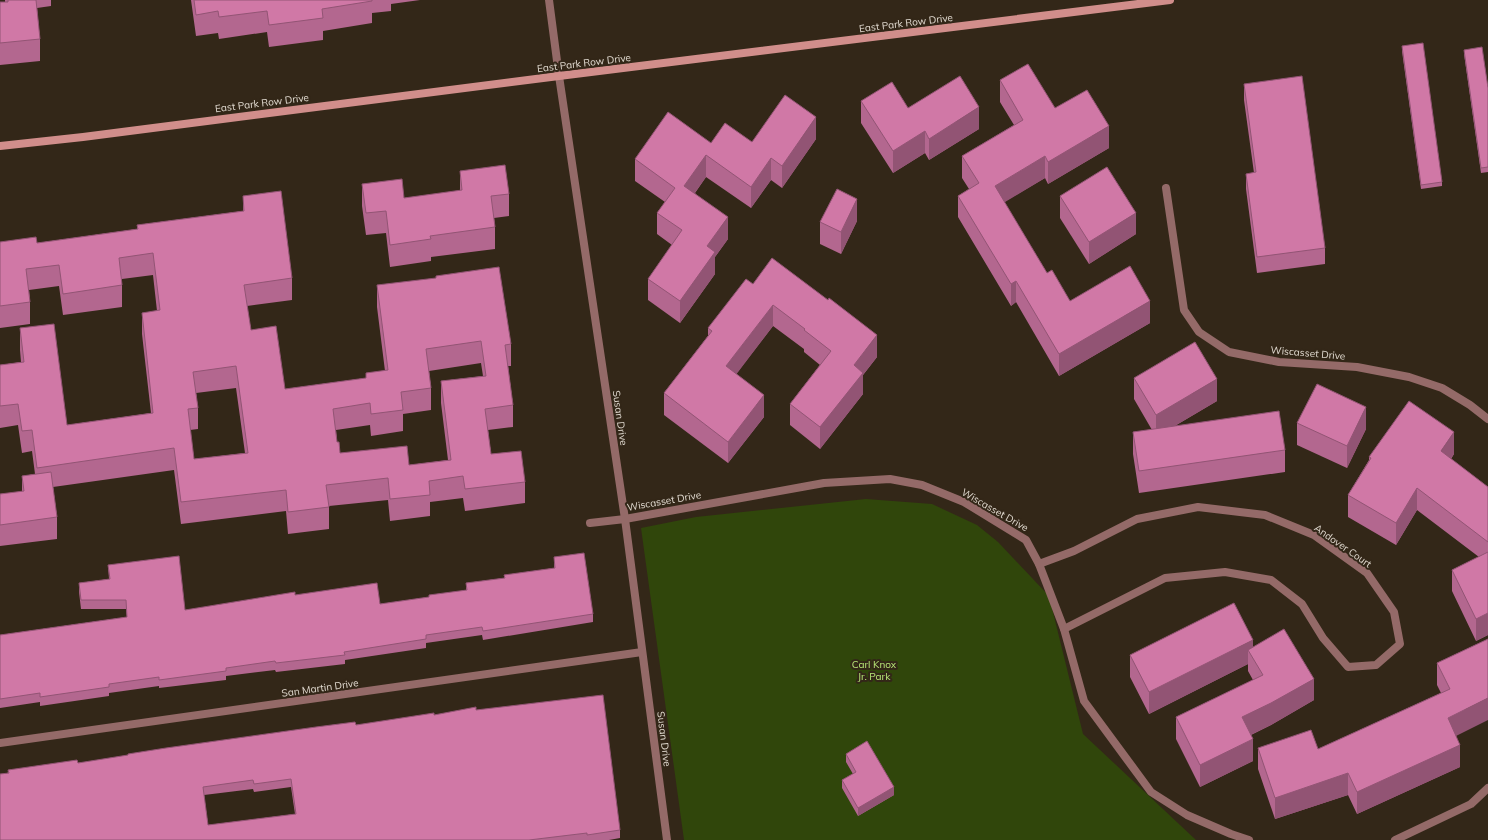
<svg xmlns="http://www.w3.org/2000/svg" width="1488" height="840" font-family="Mulish,sans-serif">
<style>
.green{fill:#30460b}
.lines{fill:none;stroke-linecap:round;stroke-linejoin:round}
.minor{stroke:#946a68;stroke-width:8}
.tertiary{stroke:#946a68;stroke-width:8}
.secondary{stroke:#d18e8b;stroke-width:8}
.wall{fill:#b3678f;fill-rule:evenodd}
.shaded-wall{fill:#925474}
.building{fill:#d078a6;stroke:#925474;fill-rule:evenodd}
.labels{text-anchor:middle;dominant-baseline:central;stroke-width:4;stroke-linejoin:round;paint-order:stroke}
.street-label{font-size:10px;fill:#e2dbd1;stroke:#332718}
.park-label{font-size:10px;fill:#b9ea78;stroke:#332718}
</style>
<rect width="100%" height="100%" fill="#332718"/>
<polygon class="green" points="866,499 932,504 977,525 998,542 1049,596 1083,734 1196,840 684,840 641,528 696,517"/>
<g class="lines">
<g class="minor">
<polyline points="559,76 625,519 667,840"/>
<polyline points="1166,188 1184,310 1199,332 1229,352 1279,362 1357,367 1409,377 1442,388 1470,405 1488,419"/>
<polyline points="590,523 625,519 824,483 890,479 922,485 964,502 1026,540 1039,564 1064,629 1084,701 1151,792 1187,815 1231,834 1249,840"/>
<polyline points="1039,564 1074,551 1137,519 1198,507 1265,515 1314,535 1367,573 1394,612 1400,644 1376,665 1348,667 1323,638 1302,604 1271,580 1225,572 1165,578 1064,629"/>
<polyline points="0,743 642,652"/>
<polyline points="1395,840 1471,804 1488,788"/>
</g>
<polyline class="tertiary" points="549,0 559,76"/>
<polyline class="secondary" points="0,146 83,137 559,76 1170,0"/>
</g>
<g class="wall">
<polygon points="5,0 51,0 51,6 37,8 40,39 40,61 0,65 0,2 5,2"/>
<polygon points="191,0 420,0 391,4 391,11 372,13 372,23 323,31 323,40 269,47 267,32 219,39 218,33 196,36"/>
<polygon points="1402,46 1442,182 1442,186 1421,189 1402,51"/>
<polygon points="1464,50 1488,88 1488,172 1481,173 1464,54"/>
<polygon points="1000,80 1055,108 1109,148 1048,184 1045,178 1004,202 1047,273 1070,301 1150,323 1059,376 1016,302 1011,306 958,217 958,196 969,189 962,178 962,156 1014,125 1000,102"/>
<polygon points="1244,84 1325,248 1325,264 1257,273 1246,189 1246,174 1254,173 1244,100"/>
<polygon points="861,101 908,108 979,129 929,160 925,153 893,173 861,123"/>
<polygon points="816,139 782,188 771,180 751,208 706,177 695,193 728,239 715,257 715,274 680,323 648,300 648,279 672,245 657,234 657,213 665,202 635,181 635,159 711,143"/>
<polygon points="460,171 509,194 509,216 494,218 495,227 495,249 431,257 431,261 390,267 386,233 366,235 362,206 362,184 404,198 460,191"/>
<path d="M 243,196 L 292,278 L 292,300 L 247,306 L 251,330 L 285,389 L 366,378 L 366,373 L 385,371 L 377,307 L 377,285 L 511,344 L 511,366 L 508,366 L 513,405 L 513,427 L 488,430 L 491,454 L 525,482 L 525,503 L 465,511 L 463,498 L 430,502 L 430,516 L 390,521 L 388,500 L 329,506 L 329,529 L 288,534 L 286,511 L 181,524 L 174,470 L 53,487 L 57,517 L 57,539 L 0,546 L 0,494 L 22,492 L 22,476 L 35,474 L 32,451 L 22,453 L 18,425 L 0,428 L 0,365 L 21,362 L 20,350 L 20,328 L 67,425 L 151,413 L 142,334 L 142,313 L 157,311 L 153,275 L 122,279 L 122,307 L 63,315 L 59,286 L 29,290 L 30,302 L 30,324 L 0,328 L 0,242 L 37,243 L 137,229 L 137,225 L 243,211 ZM 481,363 L 483,376 L 441,381 L 441,403 L 448,460 L 409,465 L 340,453 L 337,442 L 336,430 L 370,425 L 371,436 L 403,431 L 403,414 L 431,410 L 431,388 L 429,371 ZM 236,388 L 245,453 L 194,459 L 190,430 L 198,429 L 198,408 L 196,393 Z"/>
<polygon points="1060,196 1136,234 1089,264 1060,218"/>
<polygon points="857,221 841,254 820,244 820,222"/>
<polygon points="753,284 877,357 863,375 863,394 820,449 790,425 790,404 820,365 804,352 804,349 773,326 736,374 764,417 728,463 664,415 664,393 708,336 708,328"/>
<polygon points="1134,378 1217,401 1173,427 1285,450 1285,472 1139,493 1133,454 1133,432 1152,430 1134,399"/>
<polygon points="1297,423 1366,429 1347,468 1297,445"/>
<polygon points="1454,454 1451,459 1488,487 1488,635 1476,641 1452,591 1452,570 1479,557 1417,510 1396,545 1348,517 1348,495 1369,460 1369,457"/>
<polygon points="554,557 593,614 593,622 483,640 482,635 426,643 426,648 345,660 345,664 276,672 275,670 226,676 226,680 159,688 159,686 109,693 109,696 40,706 40,702 0,708 0,635 127,617 126,609 81,609 79,592 79,583 109,579 108,565 185,610 295,595 380,604 429,597 466,590 466,583 504,578 504,575 554,568"/>
<polygon points="1488,639 1456,736 1460,767 1357,814 1348,795 1275,819 1258,769 1258,748 1318,749 1441,693 1437,685 1437,663"/>
<polygon points="1253,647 1314,700 1271,725 1251,735 1253,761 1200,787 1176,739 1176,717 1253,680 1248,671 1248,664 1149,714 1130,677 1130,655"/>
<path d="M 476,710 L 620,830 L 620,838 L 609,840 L 0,840 L 8,770 L 78,763 L 356,725 ZM 291,787 L 295,814 L 208,825 L 204,795 L 253,789 L 254,792 Z"/>
<polygon points="846,754 894,795 858,816 842,788 842,780 853,774 846,762"/>
</g>
<g class="shaded-wall">
<polygon points="979,107 979,129 929,160 929,139"/>
<polygon points="816,117 816,139 782,188 782,166"/>
<polygon points="1109,126 1109,148 1048,184 1048,162"/>
<polygon points="925,131 925,153 893,173 893,151"/>
<polygon points="706,155 706,177 684,208 684,186"/>
<polygon points="1045,156 1045,178 995,208 995,186"/>
<polygon points="771,158 771,180 751,208 751,187"/>
<polygon points="857,199 857,221 841,254 841,232"/>
<polygon points="1136,213 1136,234 1089,264 1089,242"/>
<polygon points="728,217 728,239 715,257 715,274 680,323 680,301 707,246"/>
<polygon points="1016,281 1016,302 1011,306 1011,284"/>
<polygon points="1150,301 1150,323 1059,376 1059,354"/>
<polygon points="773,305 773,326 726,388 726,366"/>
<polygon points="877,335 877,357 863,375 863,394 820,449 820,427 854,365"/>
<polygon points="1217,379 1217,401 1156,437 1156,415"/>
<polygon points="764,395 764,417 728,463 728,442"/>
<polygon points="1366,407 1366,429 1347,468 1347,446"/>
<polygon points="1454,432 1454,454 1441,473 1441,451"/>
<polygon points="1417,488 1417,510 1396,545 1396,523"/>
<polygon points="1488,613 1488,635 1476,641 1476,619"/>
<polygon points="1253,640 1253,657 1248,650 1248,664 1149,714 1149,692"/>
<polygon points="1314,679 1314,700 1271,725 1242,739 1242,717"/>
<polygon points="1488,698 1488,720 1448,740 1448,718"/>
<polygon points="1253,739 1253,761 1200,787 1200,765"/>
<polygon points="1460,745 1460,767 1357,814 1357,792"/>
<polygon points="1348,773 1348,795 1275,819 1275,798"/>
<polygon points="894,787 894,795 858,816 858,808"/>
</g>
<g class="building">
<polygon points="8,0 36,0 40,39 0,43 0,2 8,2"/>
<polygon points="194,0 372,0 372,1 322,9 323,18 269,25 267,11 219,17 218,11 196,15"/>
<polygon points="1423,43 1442,182 1421,185 1402,46"/>
<polygon points="1482,47 1488,88 1488,167 1481,168 1464,50"/>
<polygon points="1028,64 1055,108 1087,90 1109,126 1048,162 1045,156 995,186 1047,273 1052,270 1070,301 1130,266 1150,301 1059,354 1016,281 1011,284 958,196 979,183 962,156 1023,120 1000,80"/>
<polygon points="960,76 979,107 929,139 925,131 893,151 861,101 892,82 908,108"/>
<polygon points="1302,76 1325,248 1257,257 1246,174 1256,172 1244,84"/>
<polygon points="785,95 816,117 782,166 771,158 751,187 706,155 684,186 728,217 707,246 715,252 680,301 648,279 682,230 657,213 675,188 635,159 668,112 711,143 725,123 752,142"/>
<polygon points="505,165 509,194 491,196 495,227 430,236 431,239 390,245 386,211 366,213 362,184 402,179 404,198 462,190 460,171"/>
<polygon points="1107,167 1136,213 1089,242 1060,196"/>
<polygon points="837,189 857,199 841,232 820,222"/>
<path d="M 281,191 L 292,278 L 244,285 L 251,330 L 276,326 L 285,389 L 366,378 L 366,373 L 388,370 L 377,285 L 436,278 L 436,276 L 499,267 L 511,344 L 505,345 L 513,405 L 485,409 L 491,454 L 521,451 L 525,482 L 465,489 L 463,476 L 429,481 L 430,495 L 390,499 L 388,478 L 326,485 L 329,507 L 288,512 L 286,490 L 181,502 L 174,448 L 37,468 L 32,430 L 22,431 L 18,404 L 0,406 L 0,365 L 24,362 L 20,328 L 54,324 L 67,425 L 153,413 L 142,313 L 160,310 L 153,253 L 119,258 L 122,285 L 63,294 L 59,265 L 26,269 L 30,302 L 0,306 L 0,242 L 36,237 L 37,243 L 138,229 L 137,225 L 244,211 L 243,196 ZM 481,341 L 486,376 L 441,381 L 451,460 L 409,465 L 407,446 L 340,453 L 339,442 L 337,442 L 333,409 L 370,403 L 371,414 L 403,410 L 401,392 L 431,388 L 426,349 ZM 236,366 L 248,453 L 194,459 L 188,409 L 198,408 L 193,372 Z"/>
<polygon points="772,258 828,300 829,298 877,335 854,365 863,373 820,427 790,404 831,351 804,330 805,329 773,305 726,366 764,395 728,442 664,393 712,331 708,328 746,279 753,284"/>
<polygon points="1195,342 1217,379 1156,415 1134,378"/>
<polygon points="1317,384 1366,407 1347,446 1297,423"/>
<polygon points="1409,401 1454,432 1441,451 1488,487 1488,542 1417,488 1396,523 1348,495 1371,458 1369,457"/>
<polygon points="1279,411 1285,450 1139,471 1133,432"/>
<polygon points="51,472 57,517 0,525 0,494 24,491 22,476"/>
<polygon points="1488,552 1488,613 1476,619 1452,570"/>
<polygon points="584,553 593,614 483,631 482,627 426,635 426,639 344,652 345,655 276,663 275,661 226,668 226,671 159,680 159,677 109,684 109,687 40,697 40,693 0,699 0,635 127,617 126,600 81,600 79,583 110,579 108,565 179,556 185,610 295,592 295,595 377,583 380,604 429,597 429,595 467,590 466,583 505,578 504,575 555,568 554,557"/>
<polygon points="1234,603 1253,640 1149,692 1130,655"/>
<polygon points="1284,629 1314,679 1271,703 1242,717 1253,739 1200,765 1176,717 1263,675 1248,650"/>
<polygon points="1488,639 1488,698 1448,718 1460,745 1357,792 1348,773 1275,798 1258,748 1311,730 1318,749 1450,689 1437,663"/>
<path d="M 603,695 L 620,830 L 587,835 L 587,833 L 529,840 L 0,840 L 0,774 L 9,773 L 8,770 L 77,760 L 78,763 L 128,755 L 128,754 L 166,748 L 316,727 L 355,722 L 356,725 L 434,713 L 434,715 L 476,707 L 476,710 ZM 291,779 L 296,814 L 208,825 L 203,787 L 253,780 L 254,784 Z"/>
<polygon points="867,741 894,787 858,808 842,780 856,772 846,754"/>
</g>
<g class="labels">
<g class="street-label">
<text transform="translate(906 23) rotate(-7)">East Park Row Drive</text>
<text transform="translate(584 63) rotate(-7)">East Park Row Drive</text>
<text transform="translate(262 103) rotate(-7)">East Park Row Drive</text>
<text transform="translate(1308 353) rotate(5)">Wiscasset Drive</text>
<text transform="translate(620 418) rotate(82)">Susan Drive</text>
<text transform="translate(664 501) rotate(-10)">Wiscasset Drive</text>
<text transform="translate(995 510) rotate(30)">Wiscasset Drive</text>
<text transform="translate(1343 546) rotate(35)">Andover Court</text>
<text transform="translate(320 688) rotate(-8)">San Martin Drive</text>
<text transform="translate(664 739) rotate(83)">Susan Drive</text>
</g>
<g class="park-label">
<text x="874" y="664">Carl Knox<tspan x="874" dy="12">Jr. Park</tspan></text>
</g>
</g>
</svg>
